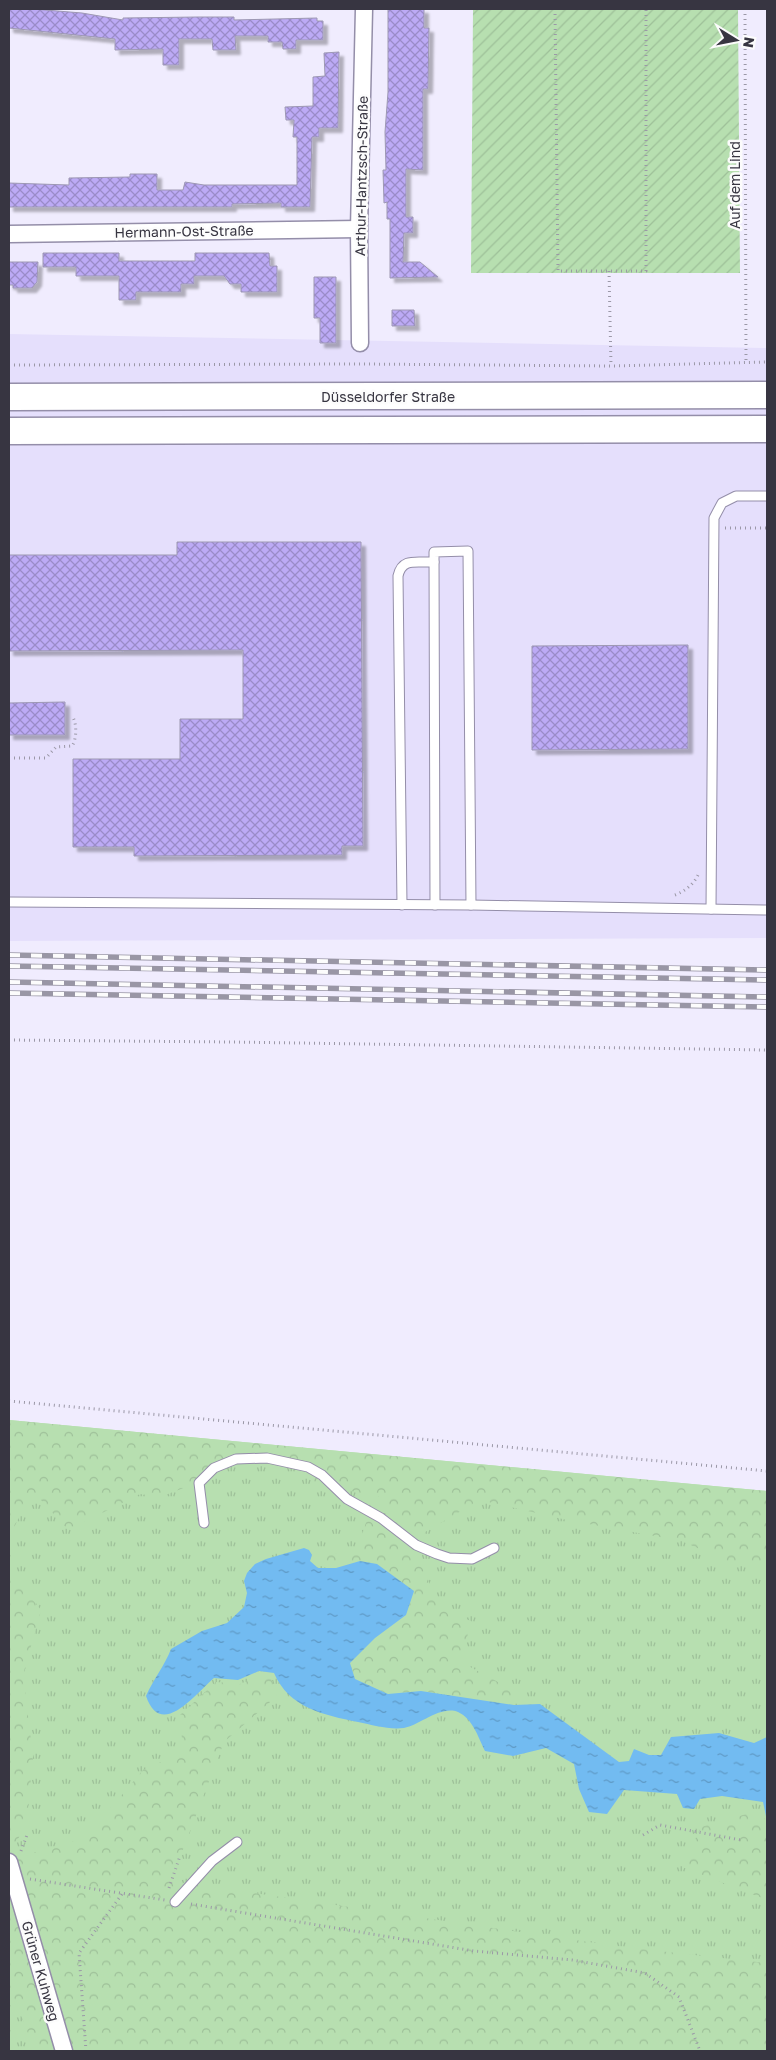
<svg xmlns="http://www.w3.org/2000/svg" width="776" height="2060" font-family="'Golos Text',sans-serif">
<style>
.built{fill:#e5dffc}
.grass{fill:url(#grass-tufts)}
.forest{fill:url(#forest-crowns)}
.garden{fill:url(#garden-furrows)}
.water{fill:url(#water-ripples)}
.building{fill:url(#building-cross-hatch);stroke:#9d98b3;filter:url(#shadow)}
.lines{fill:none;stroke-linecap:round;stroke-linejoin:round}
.lane-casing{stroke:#948ea9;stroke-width:11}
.street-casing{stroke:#948ea9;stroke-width:19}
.primary-casing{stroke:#948ea9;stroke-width:29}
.path{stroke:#9b98a7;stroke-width:3;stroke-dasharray:1 4;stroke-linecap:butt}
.lane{stroke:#fff;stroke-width:9}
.street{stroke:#fff;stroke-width:16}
.primary{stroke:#fff;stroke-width:26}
.rail-casing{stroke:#9996a5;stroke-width:5.5}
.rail{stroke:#fcfcfc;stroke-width:4;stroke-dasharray:11;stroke-linecap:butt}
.labels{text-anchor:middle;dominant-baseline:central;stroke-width:5;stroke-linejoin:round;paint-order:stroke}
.street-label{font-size:14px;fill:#373541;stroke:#fcfcfc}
</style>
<defs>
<pattern id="grass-tufts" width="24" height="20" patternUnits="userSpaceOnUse" patternTransform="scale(1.25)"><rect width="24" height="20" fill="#b7dfb0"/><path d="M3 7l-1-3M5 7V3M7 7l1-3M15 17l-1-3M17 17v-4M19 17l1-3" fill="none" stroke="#9ec099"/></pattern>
<pattern id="forest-crowns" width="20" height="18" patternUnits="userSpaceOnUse" patternTransform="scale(1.25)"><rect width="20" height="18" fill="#b7dfb0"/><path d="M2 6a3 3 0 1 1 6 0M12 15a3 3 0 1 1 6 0" fill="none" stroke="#9ec099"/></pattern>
<pattern id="garden-furrows" width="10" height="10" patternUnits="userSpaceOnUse" patternTransform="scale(1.25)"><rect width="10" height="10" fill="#b7dfb0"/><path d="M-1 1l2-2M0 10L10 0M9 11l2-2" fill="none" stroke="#9ec099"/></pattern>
<pattern id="water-ripples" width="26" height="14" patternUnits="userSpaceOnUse" patternTransform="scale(1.25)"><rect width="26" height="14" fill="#72bbf1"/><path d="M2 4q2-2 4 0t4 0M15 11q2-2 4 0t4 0" fill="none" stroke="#5e99c5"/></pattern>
<pattern id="building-cross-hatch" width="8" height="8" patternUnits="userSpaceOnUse" patternTransform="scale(1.25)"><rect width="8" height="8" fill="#bcaaf5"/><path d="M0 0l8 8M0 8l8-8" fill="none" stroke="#9a8bc8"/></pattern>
<filter id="shadow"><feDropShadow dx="4.5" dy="4.5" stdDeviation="1" flood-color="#0004"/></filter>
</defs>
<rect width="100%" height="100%" fill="#f0ecfe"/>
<polygon class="built" points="9,334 767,348 767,938 9,941"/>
<polygon class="grass" points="9,1420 767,1491 767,2051 9,2051"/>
<g class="forest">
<polygon points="9,1420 767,1491 767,1567 732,1564 682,1541 567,1520 480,1500 425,1532 420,1560 440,1609 471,1621 461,1662 511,1689 514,1705 421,1691 388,1694 355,1679 350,1663 375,1638 329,1574 322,1557 363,1546 363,1532 369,1513 386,1513 390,1499 317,1484 286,1457 237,1454 194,1484 160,1497 140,1494 68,1530 32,1490 9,1538"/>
<polygon points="9,1571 41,1610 23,1675 33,1756 27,1825 10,1851"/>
<polygon points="260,1675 271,1677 277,1696 224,1742 171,1881 623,1947 767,1963 767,2051 68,2051 11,1859 85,1838 143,1770 183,1752 180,1715 216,1682 240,1684"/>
<polygon points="757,1811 767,1821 767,1900 682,1867 701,1827"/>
<polygon points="9,1877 59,2051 35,2051 9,1985"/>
</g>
<polygon class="garden" points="473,9 738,9 740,273 471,273"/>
<path class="water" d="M 304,1548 L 309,1550 L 312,1555 L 310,1561 L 318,1568 L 336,1568 L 360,1561 L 377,1564 L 414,1591 L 406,1615 L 375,1638 L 350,1663 L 355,1679 L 388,1694 L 421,1691 L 514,1705 L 540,1704 L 619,1762 L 629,1761 L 634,1749 L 649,1755 L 661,1755 L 671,1737 L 719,1733 L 754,1743 L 767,1737 L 767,1821 L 763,1802 L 722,1796 L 700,1799 L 694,1809 L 683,1808 L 677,1794 L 624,1790 L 607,1814 L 589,1812 L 579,1789 L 574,1764 L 546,1748 L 513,1756 L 485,1751 C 478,1737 473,1719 458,1712 C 441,1705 420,1725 404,1728 C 389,1730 373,1725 358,1722 C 324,1715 289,1708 274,1673 L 259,1671 L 238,1680 L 214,1678 C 195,1694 161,1740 146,1696 C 153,1680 165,1665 171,1649 L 202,1631 L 227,1623 L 244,1607 L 247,1593 L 244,1581 L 247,1573 L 255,1564 L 266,1559 Z"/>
<g class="building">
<polygon points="9,9 33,9 82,13 123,20 123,18 197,17 234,17 234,20 317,18 317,21 323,21 323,40 296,40 296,49 283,49 282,42 268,42 268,36 235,36 236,50 213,50 212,39 179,39 179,65 163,65 163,49 115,50 115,39 9,28"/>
<polygon points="388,9 424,9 424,28 429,28 428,89 423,89 423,170 406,169 406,217 413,217 413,233 404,233 403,262 420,262 438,277 390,278 390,219 387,219 387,202 384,203 383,170 386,170 385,132 388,92"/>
<polygon points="339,52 338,128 319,128 319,137 312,137 310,207 281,207 281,203 232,204 232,207 9,207 9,183 69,185 69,178 130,177 130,174 157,174 157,190 183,190 185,182 204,185 297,185 297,137 293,137 294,120 286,120 285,107 313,106 313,77 325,76 324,53"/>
<polygon points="43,253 119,253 119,261 195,261 195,253 269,253 270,266 277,266 277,292 241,292 241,284 230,284 224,276 194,276 194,284 181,284 181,292 136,292 136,300 119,300 119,276 76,276 76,267 43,267"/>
<polygon points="9,262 38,262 37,282 32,288 13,288 13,285 9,285"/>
<polygon points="314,277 336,277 336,343 320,343 320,318 314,318"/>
<polygon points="392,310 414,310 415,326 392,326"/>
<polygon points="177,542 361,542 363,846 342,846 342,855 134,856 134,847 73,847 73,759 180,759 180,719 243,719 243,650 9,651 9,555 177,555"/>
<polygon points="688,645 688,749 532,750 532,646"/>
<polygon points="65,702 65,735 9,735 9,703"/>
</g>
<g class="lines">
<g class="lane-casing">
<g id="lane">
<polyline points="9,902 471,905 767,910"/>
<path d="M 402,905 L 398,576 C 402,557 417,563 434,562"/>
<polyline points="435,905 434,552 468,551 471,905"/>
<polyline points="711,909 714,518 722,503 736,496 767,496"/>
<polyline points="204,1523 199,1483 214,1468 236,1459 267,1458 308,1467 322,1475 347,1499 381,1518 416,1545 437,1554 449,1558 472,1559 494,1548"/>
<polyline points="175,1902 212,1861 237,1842"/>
</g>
</g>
<g class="street-casing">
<g id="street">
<polyline points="9,234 359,229"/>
<polyline points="360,343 359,229 364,9"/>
<polyline points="9,1862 64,2051"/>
</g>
</g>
<g class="primary-casing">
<g id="primary">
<polyline points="9,397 767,395"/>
<polyline points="9,431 767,429"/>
</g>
</g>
<g class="path">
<polyline points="555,9 558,271 646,271 646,9"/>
<polyline points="745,9 746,362"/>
<polyline points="609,271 611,366"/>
<polyline points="9,365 361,364 611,366 767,362"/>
<polyline points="725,528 767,528"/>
<path d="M 9,758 L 46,758 L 56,747 L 72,746 C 77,739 77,722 72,716"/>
<path d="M 675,895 C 685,891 693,885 698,875"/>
<polyline points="9,1040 231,1042 767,1050"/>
<polyline points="9,1401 767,1471"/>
<polyline points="643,1835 660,1825 741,1840"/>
<polyline points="21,1851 27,1835"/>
<polyline points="30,1879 165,1900"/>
<polyline points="169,1888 180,1856"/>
<polyline points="191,1904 474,1951 572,1960 645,1973 679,1997 700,2051"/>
<polyline points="86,2051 79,1953 122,1894"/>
</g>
<use href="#lane" class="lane"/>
<use href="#street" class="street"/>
<use href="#primary" class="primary"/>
<g class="rail-casing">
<g id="rail">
<polyline points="9,955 767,970"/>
<polyline points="9,966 767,980"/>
<polyline points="9,982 767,997"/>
<polyline points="9,993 767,1007"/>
</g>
</g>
<use href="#rail" class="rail"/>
</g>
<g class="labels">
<g class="street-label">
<text transform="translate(361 176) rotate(-89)">Arthur-Hantzsch-Straße</text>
<text transform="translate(734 185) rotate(-90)">Auf dem Lind</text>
<text transform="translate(184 231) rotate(-1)">Hermann-Ost-Straße</text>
<text x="388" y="396">Düsseldorfer Straße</text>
<text transform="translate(41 1971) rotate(74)">Grüner Kuhweg</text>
</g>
</g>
<rect width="776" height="2060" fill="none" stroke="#373541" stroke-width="20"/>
<g transform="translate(736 40) rotate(100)" stroke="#fcfcfc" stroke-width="4" paint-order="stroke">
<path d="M0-4L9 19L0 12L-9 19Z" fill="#373541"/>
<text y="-8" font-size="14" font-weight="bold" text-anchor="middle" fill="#373541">N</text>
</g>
</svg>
